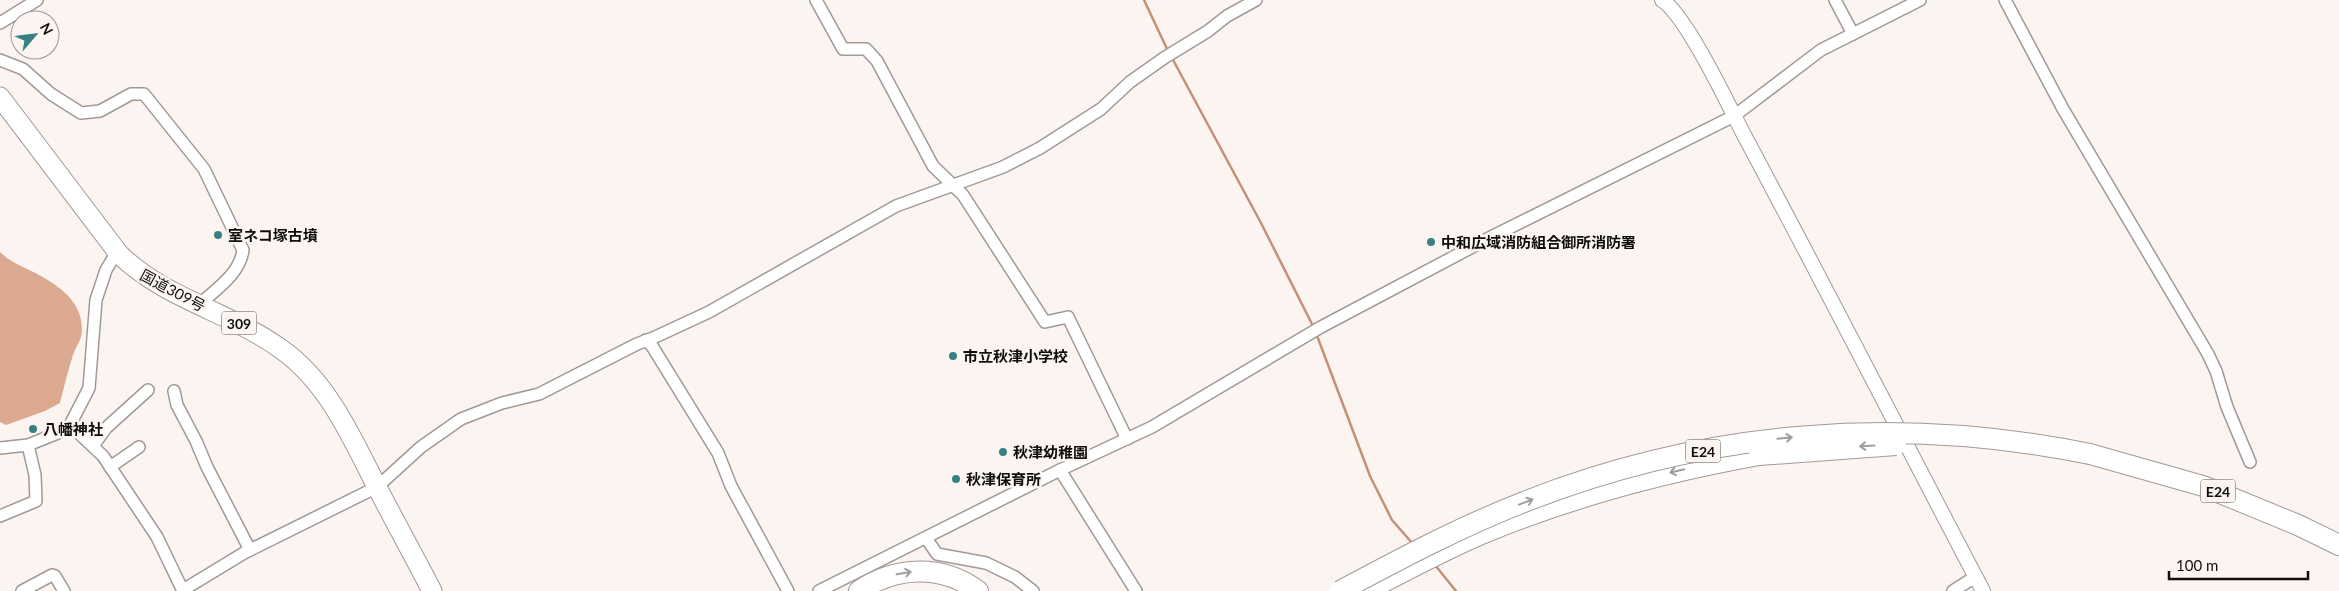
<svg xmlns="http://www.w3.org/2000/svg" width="2339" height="591" font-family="Lato,'Noto Sans JP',sans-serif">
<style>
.forest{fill:#dba990}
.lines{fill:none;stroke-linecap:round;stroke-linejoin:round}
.stream{stroke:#c29179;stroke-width:2.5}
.minor-casing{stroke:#a19996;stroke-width:14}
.tertiary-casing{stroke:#a19996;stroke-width:16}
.trunk-casing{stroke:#a19996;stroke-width:21}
.motorway-casing{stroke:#a19996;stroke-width:22}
.minor{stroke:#fff;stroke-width:11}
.tertiary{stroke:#fff;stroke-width:14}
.trunk{stroke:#fff;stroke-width:19}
.motorway{stroke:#fff;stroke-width:20}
.motorway-bridge-casing{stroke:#a19996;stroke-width:22;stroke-linecap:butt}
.motorway-bridge{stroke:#fff;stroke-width:20}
.oneway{stroke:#9f9f9e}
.poi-dot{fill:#388182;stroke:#fcf4f0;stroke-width:2}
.labels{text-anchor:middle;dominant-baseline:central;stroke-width:5;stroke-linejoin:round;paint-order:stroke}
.shield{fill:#fcf4f0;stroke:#575351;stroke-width:1}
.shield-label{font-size:14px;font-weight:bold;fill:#100e0d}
.poi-label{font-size:15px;font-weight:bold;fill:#100e0d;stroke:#fcf4f0;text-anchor:start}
.street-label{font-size:15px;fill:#100e0d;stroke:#fcf4f0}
</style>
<rect width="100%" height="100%" fill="#fcf4f0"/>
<path class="forest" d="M 0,252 C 13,265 31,269 46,279 C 68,292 86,310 81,337 C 79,343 75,349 73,355 C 68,370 64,387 60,403 L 45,411 L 6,425 L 0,422 Z"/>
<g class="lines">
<g class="stream">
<polyline points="1144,0 1168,51"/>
<polyline points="1172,58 1261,223 1314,328"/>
<polyline points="1316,333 1370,476 1392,520 1413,544"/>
<polyline points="1435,565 1456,591"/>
</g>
<g class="minor-casing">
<g id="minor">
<polyline points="816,0 843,49 866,49 877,61 933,166 963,195 1045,322 1068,317 1127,439"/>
<polyline points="1835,0 1853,34"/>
<polyline points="2005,0 2063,109 2208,354 2216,371 2227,407 2250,462"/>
<polyline points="0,23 37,0"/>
<path d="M 0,60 L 23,69 L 51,94 L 81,113 L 100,111 L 131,94 L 144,94 L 204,169 L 243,250 C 240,274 216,289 199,305"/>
<polyline points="646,340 652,346 718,453 731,486 788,591"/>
<polyline points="174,391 177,405 196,441 207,467 250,550"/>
<polyline points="70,425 103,456 157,537 183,591"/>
<polyline points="93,446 106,428 148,390"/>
<polyline points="0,448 28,445 58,433 70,425 89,388 96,300 106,270 112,260 119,254"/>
<polyline points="110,467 139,447"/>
<polyline points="1060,470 1136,591"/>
<polyline points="0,516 36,501 35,475 28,445"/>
<polyline points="926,538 937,554 986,563 1015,577 1033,591"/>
<polyline points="183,590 244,553 377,487 421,447 461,419 502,403 539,394 637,344 653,338 709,312 896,206 1003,167 1040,148 1101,109 1130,82 1164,58 1208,31 1227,16 1256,0"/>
<polyline points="22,591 52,575 55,576 64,591"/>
<polyline points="819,591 1060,470 1152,427 1321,327 1493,236 1734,116 1821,50 1920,0"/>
<polyline points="1953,591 1975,577"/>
</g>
</g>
<g class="tertiary-casing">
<path id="tertiary" d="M 1662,0 C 1686,15 1729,106 1744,135 C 1825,286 1903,439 1983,591"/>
</g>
<g class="trunk-casing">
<path id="trunk" d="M 0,97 L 119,254 C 165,299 230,312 281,349 C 328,382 352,438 377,487 C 395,522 414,556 432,591"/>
</g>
<g class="motorway-casing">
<g id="motorway">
<polyline points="2090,454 2203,486 2298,525 2339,545"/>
<path d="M 859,591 C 896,566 942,564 978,591"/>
<path d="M 1366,591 C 1405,571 1445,549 1486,532 C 1574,496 1665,472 1759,455"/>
</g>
</g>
<use href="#minor" class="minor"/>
<use href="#tertiary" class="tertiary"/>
<use href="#trunk" class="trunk"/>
<use href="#motorway" class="motorway"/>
<g class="motorway-bridge-casing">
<g id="motorway-bridge">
<polyline points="1759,455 1896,445"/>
<path d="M 1340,591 C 1400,559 1460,527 1524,502 C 1706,430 1899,415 2090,454"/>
</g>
</g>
<use href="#motorway-bridge" class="motorway-bridge"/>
</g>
<defs><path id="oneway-shaft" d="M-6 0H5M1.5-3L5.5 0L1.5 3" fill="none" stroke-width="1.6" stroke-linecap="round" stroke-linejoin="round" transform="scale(1.25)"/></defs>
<g class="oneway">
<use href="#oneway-shaft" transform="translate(1785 438) rotate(-6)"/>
<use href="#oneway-shaft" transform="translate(1867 446) rotate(177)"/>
<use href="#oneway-shaft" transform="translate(1677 471) rotate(167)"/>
<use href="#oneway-shaft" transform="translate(1526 502) rotate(-21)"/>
<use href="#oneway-shaft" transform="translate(904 573) rotate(-10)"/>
</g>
<g class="poi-dot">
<circle cx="218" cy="235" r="5"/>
<circle cx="1431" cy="242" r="5"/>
<circle cx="953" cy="356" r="5"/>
<circle cx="33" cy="429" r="5"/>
<circle cx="1003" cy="452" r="5"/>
<circle cx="956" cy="479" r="5"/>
</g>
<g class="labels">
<g class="shield">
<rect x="221.5" y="311.5" width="35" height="23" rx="4"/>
<rect x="1685.5" y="439.5" width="35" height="23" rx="4"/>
<rect x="2200.5" y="479.5" width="35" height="23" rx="4"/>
</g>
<g class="shield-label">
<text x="239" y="323">309</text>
<text x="1703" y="451">E24</text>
<text x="2218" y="491">E24</text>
</g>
<g class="poi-label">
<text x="228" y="235">室ネコ塚古墳</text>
<text x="1441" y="242">中和広域消防組合御所消防署</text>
<text x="963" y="356">市立秋津小学校</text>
<text x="43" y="429">八幡神社</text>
<text x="1013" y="452">秋津幼稚園</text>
<text x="966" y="479">秋津保育所</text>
</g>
<g class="street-label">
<text transform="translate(173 290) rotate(28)">国道309号</text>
</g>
</g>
<g transform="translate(35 35) rotate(62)"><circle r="24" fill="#fcf4f0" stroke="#9e9895"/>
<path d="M0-4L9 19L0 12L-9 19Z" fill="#388182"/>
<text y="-8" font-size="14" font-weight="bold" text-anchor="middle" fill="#100e0d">N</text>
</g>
<path d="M2169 571v8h139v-8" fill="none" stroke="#100e0d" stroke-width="2.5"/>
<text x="2176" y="571" font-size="15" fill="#100e0d" stroke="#fcf4f0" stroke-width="4" paint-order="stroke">100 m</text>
</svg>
